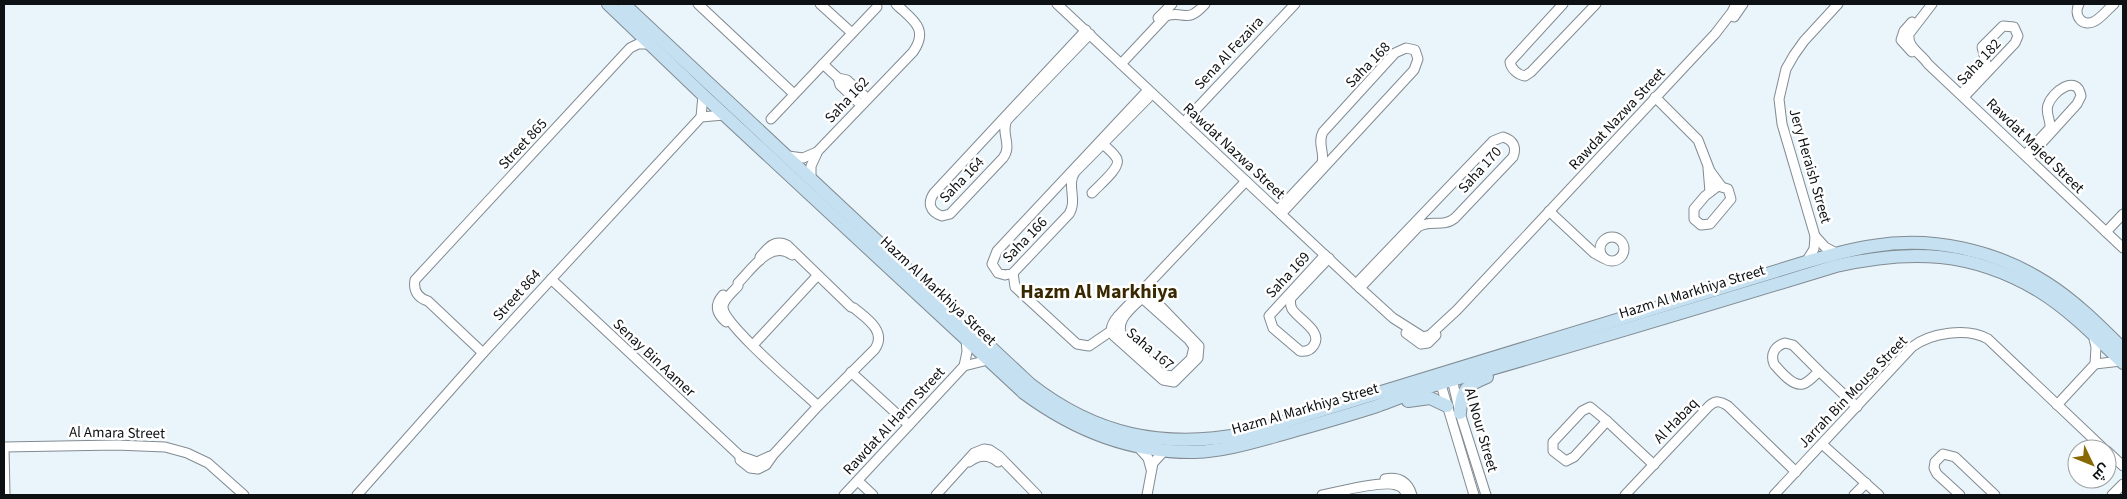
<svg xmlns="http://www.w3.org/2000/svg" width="2127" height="499" font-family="'Source Sans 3',Cairo,sans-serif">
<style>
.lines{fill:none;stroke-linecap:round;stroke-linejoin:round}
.street-casing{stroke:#828b92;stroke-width:11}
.secondary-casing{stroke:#828b92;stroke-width:14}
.street{stroke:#fff;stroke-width:9}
.secondary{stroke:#c4e0f1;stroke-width:12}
.labels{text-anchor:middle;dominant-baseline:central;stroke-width:5;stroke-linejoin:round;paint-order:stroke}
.street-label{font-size:15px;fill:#0d1113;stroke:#fff}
.district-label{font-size:20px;font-weight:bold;fill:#382900;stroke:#fff}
</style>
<rect width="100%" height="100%" fill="#e9f4fb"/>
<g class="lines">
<g class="street-casing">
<g id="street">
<polyline points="698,4 794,94"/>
<polyline points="820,4 852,33"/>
<polyline points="1057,4 1360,288 1393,318 1423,337 1430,335 1457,310 1715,34 1732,12 1736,4"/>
<path d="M 1563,4 L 1510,62 C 1511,69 1518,75 1525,76 L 1531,72 L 1596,4"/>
<path d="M 1932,4 L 1909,34 C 1907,48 1922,54 1928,64 L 2123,248"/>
<path d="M 2079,4 C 2073,15 2082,28 2095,21 C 2102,17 2108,9 2114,4"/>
<polyline points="1734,17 1743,4"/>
<polyline points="1158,18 1172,4"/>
<polyline points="1912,22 1904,31 1901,40 1912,52"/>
<path d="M 1086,30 L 934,193 C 927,203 930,212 942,216 L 950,214 L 1003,158 C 1013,145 1000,133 1007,120 L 1090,34"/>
<polyline points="823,64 838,78 840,85 861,105"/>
<path d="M 1121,64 L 1166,16 C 1185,10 1186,25 1205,4"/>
<polyline points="838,78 847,80 867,98"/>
<path d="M 1148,90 L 997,251 L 992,264 L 998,273 L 1005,275 L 1013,273 L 1069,214 C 1078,200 1066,185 1075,172 L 1152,94"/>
<polyline points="1961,94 1985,69 1986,63 1982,47 2003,26 2014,27 2018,36 2015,43 1964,97"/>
<polyline points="1655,97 1698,140 1710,171 1721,186"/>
<polyline points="701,117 703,95"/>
<polyline points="771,119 877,7"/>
<polyline points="1184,122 1295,4"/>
<path d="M 2025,155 L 2050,128 C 2051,120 2045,113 2048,105 C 2052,92 2077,73 2081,96 L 2077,104 L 2028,158"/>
<path d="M 788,156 L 803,158 L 817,152 L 913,52 C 930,28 911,19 896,4"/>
<polyline points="1708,168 1710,192"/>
<polyline points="811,178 811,166 817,153"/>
<polygon points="1718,186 1728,189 1731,199 1710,224 1701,225 1694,219 1694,209 1705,196"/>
<path d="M 1092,193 C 1098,186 1121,168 1117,159 C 1114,153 1107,148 1103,144"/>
<path d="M 1278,210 L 1322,163 C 1325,152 1317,143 1323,132 L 1395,53 L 1406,48 L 1415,50 L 1418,59 L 1414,70 L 1281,214"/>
<polyline points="1549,211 1594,253 1603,258"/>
<polyline points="2106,232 2123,214"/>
<polyline points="1815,236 1825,247 1838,254"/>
<circle cx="1612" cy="249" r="12"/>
<path d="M 792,255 C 771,239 752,269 738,283 L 738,286 C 733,292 722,300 723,308 C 725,326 801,390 818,406"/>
<path d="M 1325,255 L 1269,316 L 1273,328 L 1300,351 C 1306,352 1311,350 1314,345 C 1323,331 1298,319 1292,309 C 1290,305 1290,302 1291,298 L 1329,258"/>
<polyline points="1806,262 1814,249 1815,236 1782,124 1779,99 1786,69 1794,55 1804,41 1838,4"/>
<polyline points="1013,273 1015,287 1077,344 1089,346 1111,331"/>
<polyline points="551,279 740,456 757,462 770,456"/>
<path d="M 1356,284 L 1493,141 L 1503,137 C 1513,140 1517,147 1513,157 L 1455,218 C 1443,228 1430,219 1418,227 L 1360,288"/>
<path d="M 1144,289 L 1199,346 L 1198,358 L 1174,382 L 1163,380 L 1115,337 C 1108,330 1112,323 1118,316 L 1246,181"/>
<path d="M 723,295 C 714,305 716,313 726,322"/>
<path d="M 1142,298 L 1189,340 L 1194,347 L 1191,359 L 1173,376 L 1165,375 L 1161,373 L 1124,339 C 1112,322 1131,309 1142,298 Z"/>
<polyline points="1406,333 1421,344 1428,343 1436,335"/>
<path d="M 1785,343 L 1793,345 L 1819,371 C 1815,375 1809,382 1803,384 C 1793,387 1780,371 1774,364 C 1770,354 1775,346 1785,343 Z"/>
<polyline points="753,345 817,276"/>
<path d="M 483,353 L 428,301 C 418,298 413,291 415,280 L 630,48 L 638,44 L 649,44"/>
<polyline points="2095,364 2121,361"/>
<polyline points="964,366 967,352 966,338"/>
<polyline points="1819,371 1857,407"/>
<polyline points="851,372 909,425"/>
<polyline points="1451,375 1460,413 1486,495"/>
<polyline points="1439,378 1474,495"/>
<polyline points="2057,405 2095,364 2096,347 2093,335"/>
<polygon points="1590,407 1607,421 1574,457 1566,461 1553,451 1553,442 1582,411"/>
<polyline points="1607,421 1654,465"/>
<polyline points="1822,444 1879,495"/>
<polyline points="4,447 116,445 165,447 187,453 208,463 244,495"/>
<polyline points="4,447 5,495"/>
<polyline points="1138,447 1148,458 1151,469"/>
<polyline points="2107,451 2123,466"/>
<path d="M 740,456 L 740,460 L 750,468 L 758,469 L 766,465 L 773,455 L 818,406 L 875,349 C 887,331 866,318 854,308 L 851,307 L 787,245 C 774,239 768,248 760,257 L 760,260"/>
<path d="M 969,462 C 979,455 988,454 998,462"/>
<path d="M 1385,479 C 1399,476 1408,482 1412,495"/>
<polyline points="858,481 873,495"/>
<polyline points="357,495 483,353 701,117 724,115"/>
<polyline points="844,495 964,366 988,360"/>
<polyline points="936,495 974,453 984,449 990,450 999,456 1037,495"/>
<polyline points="1147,495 1153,463 1165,450"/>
<path d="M 1322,495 C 1338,492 1382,480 1396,485 C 1402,486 1404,490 1407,495"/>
<path d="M 1625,495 L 1709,406 C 1716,400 1720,401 1728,406 L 1796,472"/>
<path d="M 1774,495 L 1912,347 C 1930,333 1967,327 1988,339 L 2104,449"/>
<polyline points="1854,495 1866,483"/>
<polyline points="1960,495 1937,474 1934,468 1935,462 1943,454 1955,457 1995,495"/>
<polyline points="2112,495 2123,484"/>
</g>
</g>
<g class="secondary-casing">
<g id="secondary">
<path d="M 608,4 L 703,95 L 1024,393 C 1074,430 1131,453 1195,452 C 1225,451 1254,442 1283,434 C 1314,425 1346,416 1377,406 C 1399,398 1420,389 1442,383 C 1573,346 1705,306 1836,266 C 1911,249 1972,251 2039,291 C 2070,310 2097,338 2123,363"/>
<path d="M 624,4 L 1030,384 C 1095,435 1162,449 1244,434 L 1806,262 C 1828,256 1851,249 1873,246 C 1932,236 1995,250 2045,282 C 2074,300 2099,325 2123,349"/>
<polyline points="1408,401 1430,398 1447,406"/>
<path d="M 1460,413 C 1462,389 1465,386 1487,377"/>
</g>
</g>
<use href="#street" class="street"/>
<use href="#secondary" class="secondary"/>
</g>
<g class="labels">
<g class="street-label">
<text transform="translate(1229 53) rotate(-47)">Sena Al Fezaira</text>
<text transform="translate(1979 62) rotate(-47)">Saha 182</text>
<text transform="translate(1368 65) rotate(-46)">Saha 168</text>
<text transform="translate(847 100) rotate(-47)">Saha 162</text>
<text transform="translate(1617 119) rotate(-47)">Rawdat Nazwa Street</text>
<text transform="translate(523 144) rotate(-47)">Street 865</text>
<text transform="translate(2035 146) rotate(44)">Rawdat Majed Street</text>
<text transform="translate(1234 151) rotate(43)">Rawdat Nazwa Street</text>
<text transform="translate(1810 166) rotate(74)">Jery Heraish Street</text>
<text transform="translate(1480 170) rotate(-48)">Saha 170</text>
<text transform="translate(962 180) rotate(-46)">Saha 164</text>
<text transform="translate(1025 240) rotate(-46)">Saha 166</text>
<text transform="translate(1288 275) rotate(-47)">Saha 169</text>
<text transform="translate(938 291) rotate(43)">Hazm Al Markhiya Street</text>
<text transform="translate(1692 292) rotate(-17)">Hazm Al Markhiya Street</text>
<text transform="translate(517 295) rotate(-48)">Street 864</text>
<text transform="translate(1150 349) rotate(40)">Saha 167</text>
<text transform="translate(654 358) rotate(43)">Senay Bin Aamer</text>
<text transform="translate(1853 392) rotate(-46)">Jarrah Bin Mousa Street</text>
<text transform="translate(1305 409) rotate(-16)">Hazm Al Markhiya Street</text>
<text transform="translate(894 421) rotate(-47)">Rawdat Al Harm Street</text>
<text transform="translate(1676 421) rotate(-46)">Al Habaq</text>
<text transform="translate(1481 430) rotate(74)">Al Nour Street</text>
<text transform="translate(117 433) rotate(1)">Al Amara Street</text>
</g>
<g class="district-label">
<text x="1099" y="292">Hazm Al Markhiya</text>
</g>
</g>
<rect width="2127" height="499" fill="none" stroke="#0d1113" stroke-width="10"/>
<g transform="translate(2092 464) rotate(133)"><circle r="24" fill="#ffffff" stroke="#9ea0a1"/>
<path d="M0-4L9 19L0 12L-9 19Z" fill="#876803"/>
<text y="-8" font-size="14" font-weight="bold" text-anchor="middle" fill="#0d1113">ش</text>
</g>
</svg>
